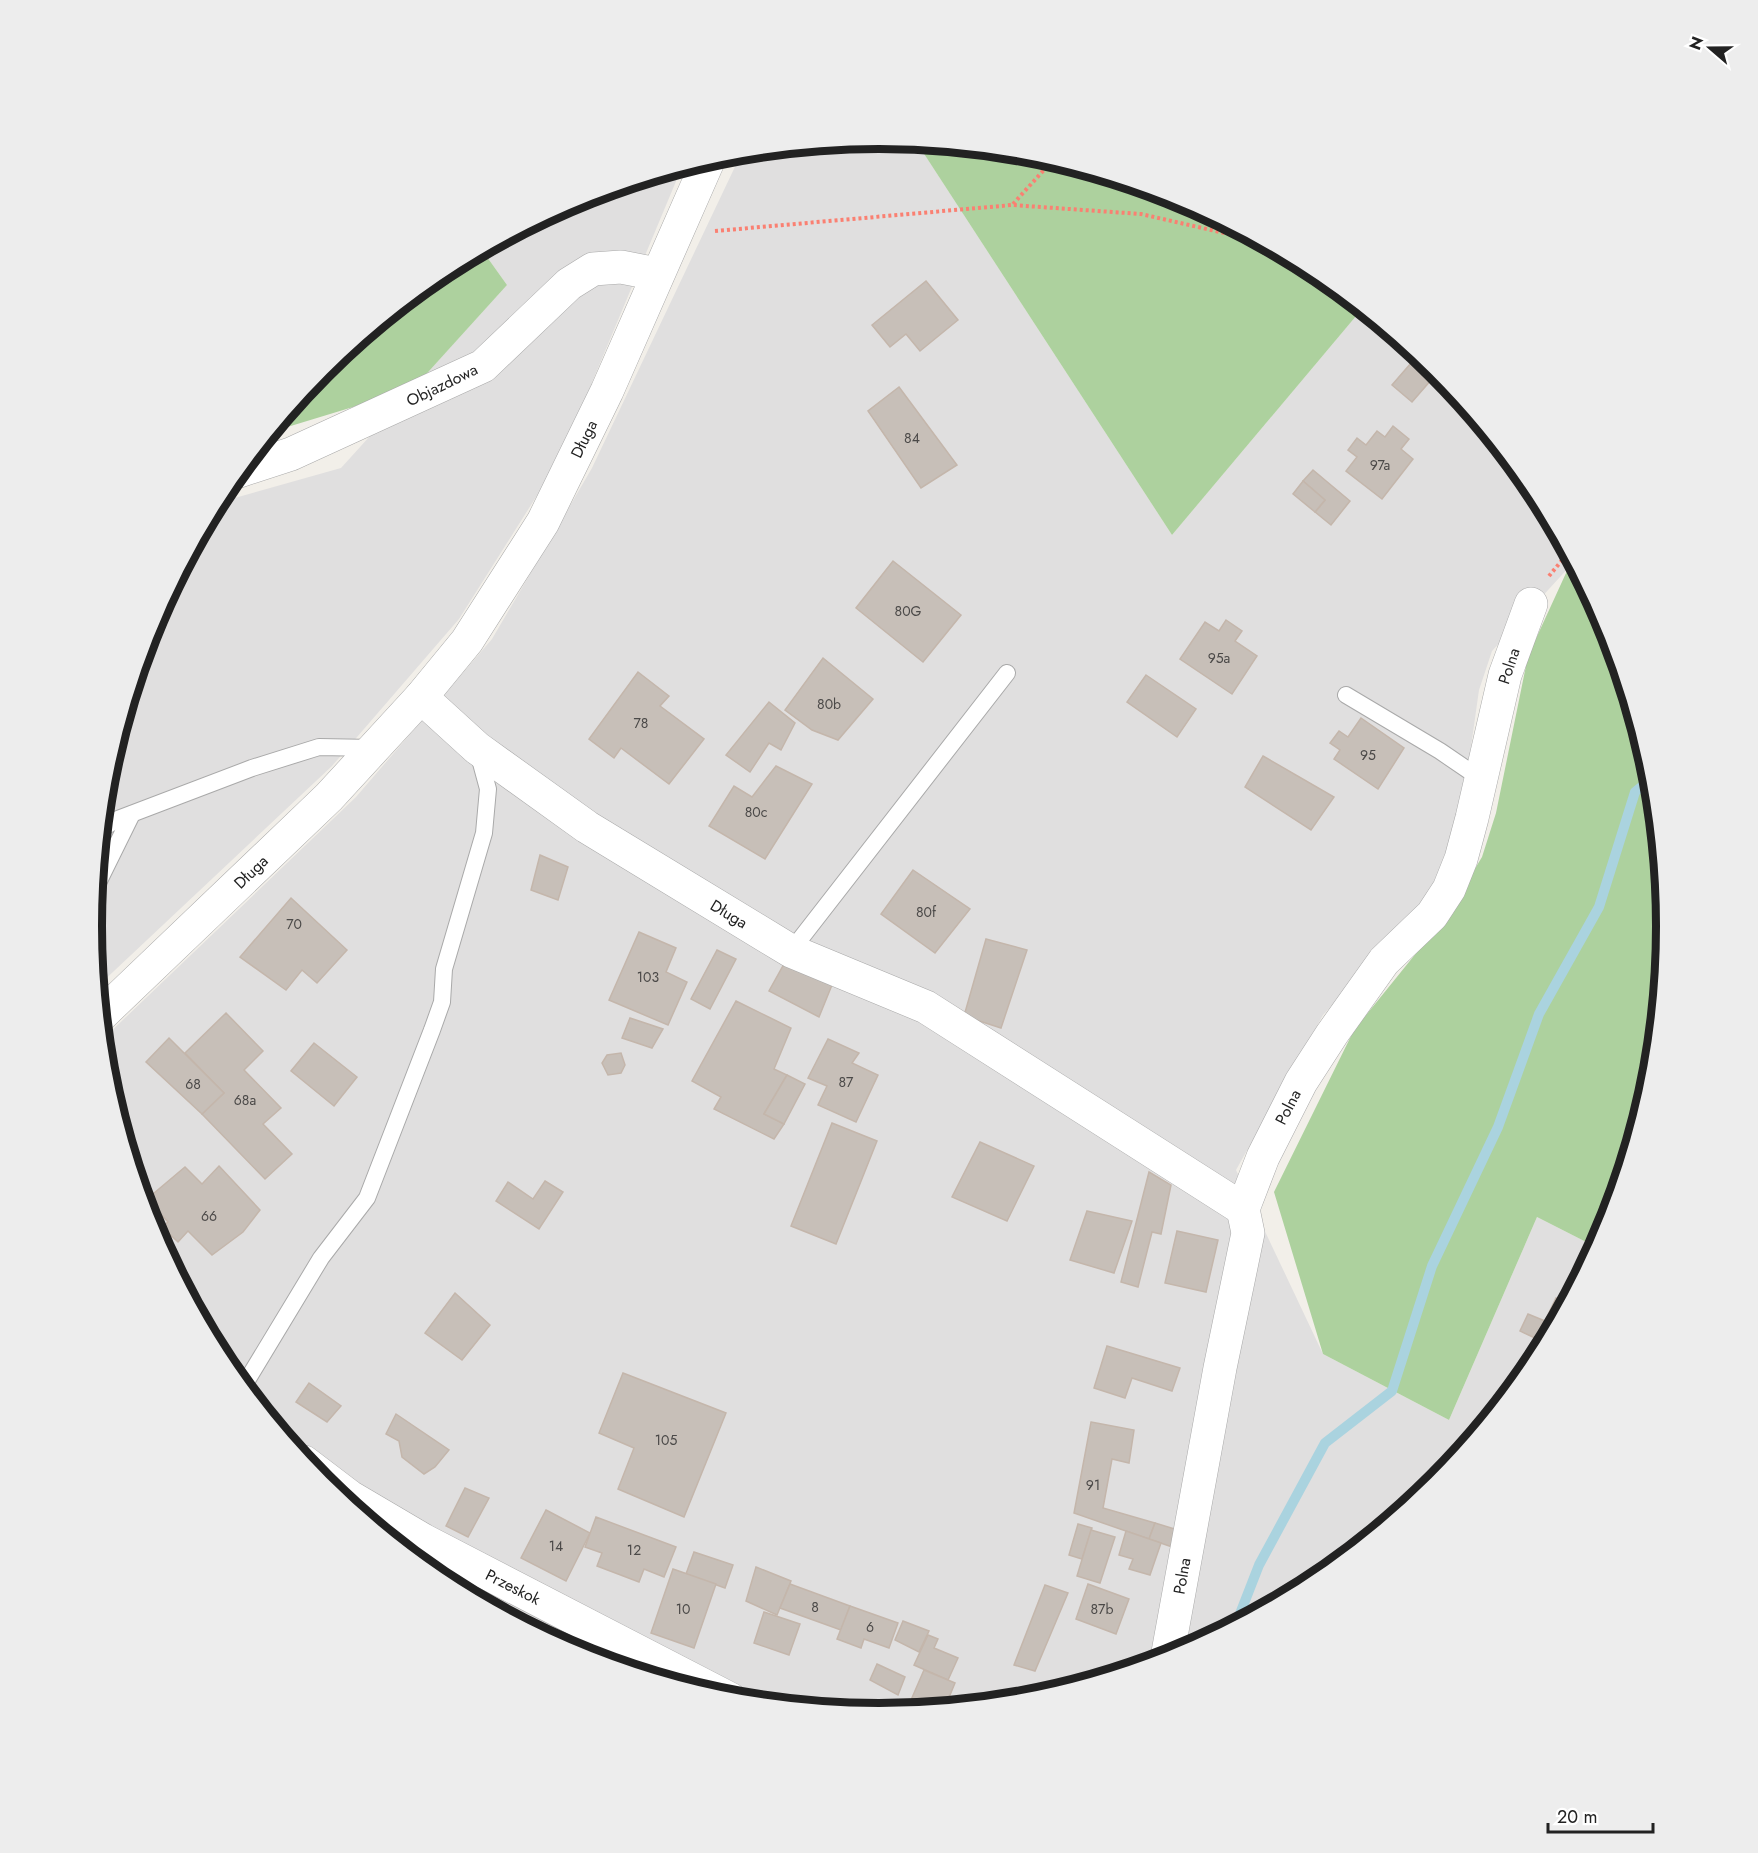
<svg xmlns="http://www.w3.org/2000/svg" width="1758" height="1853" font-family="Jost,sans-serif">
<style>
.residential{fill:#e0dfdf}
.forest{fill:#add19e}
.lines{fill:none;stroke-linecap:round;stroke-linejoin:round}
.stream{stroke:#aad3df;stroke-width:10}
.building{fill:#c7bfb8;stroke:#c4b6ab;stroke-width:1.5}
.service-casing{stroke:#a9a9a9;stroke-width:18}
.minor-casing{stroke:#a9a9a9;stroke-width:34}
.tertiary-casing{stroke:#a9a9a9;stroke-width:34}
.path{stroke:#fa8072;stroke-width:4;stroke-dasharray:3 3;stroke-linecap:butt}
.service{stroke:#fff;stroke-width:16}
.minor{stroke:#fff;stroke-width:33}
.tertiary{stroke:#fff;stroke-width:33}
.labels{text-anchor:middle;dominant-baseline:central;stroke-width:5;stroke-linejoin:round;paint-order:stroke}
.number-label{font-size:14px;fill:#4b4948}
.street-label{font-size:16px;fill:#222;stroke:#fff}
.rim{fill:none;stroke:#222;stroke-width:8}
</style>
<rect width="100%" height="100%" fill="#f2efe9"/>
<g class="residential">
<polygon points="879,139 917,143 1172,535 1362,309 1436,370 1534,489 1572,560 1571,565 1492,651 1479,690 1462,810 1446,864 1426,902 1323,1015 1236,1170 1323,1354 1449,1420 1537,1217 1596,1247 1534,1364 1436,1484 1316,1581 1180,1654 1032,1699 879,1714 725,1699 577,1654 441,1581 322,1483 224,1364 151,1228 107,1080 103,1039 356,797 492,639 592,468 742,152"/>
<polygon points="682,167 560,459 459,619 332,766 97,987 92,926 107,773 152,625 217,503 341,468 507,285 482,250 578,199"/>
</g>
<g class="forest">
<polygon points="917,143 1033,154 1181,199 1317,272 1362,309 1172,535"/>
<polygon points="482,250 507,285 420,381 353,407 271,432 322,369 442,272"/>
<polygon points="1572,560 1607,625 1651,773 1666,926 1651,1080 1606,1228 1596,1247 1537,1217 1449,1420 1323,1354 1274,1192 1354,1030 1447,915 1482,857 1496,813 1528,656"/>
</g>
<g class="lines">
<polyline class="stream" points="1236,1624 1259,1565 1325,1443 1392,1391 1432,1266 1498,1127 1539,1014 1599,907 1635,792 1652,778"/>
</g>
<g class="building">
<polygon points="926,281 958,320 920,351 906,334 890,347 872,325"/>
<polygon points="1418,355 1438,372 1412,402 1392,385"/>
<polygon points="899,387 957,465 921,488 868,411"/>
<polygon points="1393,426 1409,439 1401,449 1413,459 1382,499 1346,471 1357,457 1348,450 1357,438 1366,445 1377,431 1385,437"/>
<polygon points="1313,470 1350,501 1331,525 1315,512 1325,500 1303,481"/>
<polygon points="1303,481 1325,500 1315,512 1293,494"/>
<polygon points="893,561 961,615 923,662 856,608"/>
<polygon points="1226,620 1242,631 1235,641 1257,656 1232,694 1180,659 1205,622 1219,631"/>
<polygon points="823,658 873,699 838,740 812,730 785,710"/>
<polygon points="638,672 669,696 660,706 704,739 669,784 621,748 614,758 589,739"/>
<polygon points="1146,675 1196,709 1177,737 1127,702"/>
<polygon points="769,702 795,723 781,750 769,743 750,772 726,755"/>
<polygon points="1361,718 1404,748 1378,789 1334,759 1340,750 1330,743 1339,731 1348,737"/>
<polygon points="1263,756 1334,797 1311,830 1245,787"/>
<polygon points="776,766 812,784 765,859 709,826 734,786 752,797"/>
<polygon points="540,855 568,867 558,900 531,890"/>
<polygon points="913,870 970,909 935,953 881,914"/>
<polygon points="291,898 347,950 317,983 302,970 286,990 240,957"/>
<polygon points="639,932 676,948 666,972 687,982 668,1025 609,1000"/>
<polygon points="986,939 1027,950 1001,1028 964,1016"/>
<polygon points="717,950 736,959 710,1009 691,999"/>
<polygon points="784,964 832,985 819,1017 769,991"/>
<polygon points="736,1001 791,1028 774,1069 787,1075 764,1114 784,1124 774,1139 714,1109 721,1097 692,1081"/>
<polygon points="226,1013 263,1051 244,1070 281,1108 263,1124 292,1154 265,1179 202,1114 224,1093 185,1053"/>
<polygon points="630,1018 663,1029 652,1048 622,1038"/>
<polygon points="169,1038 224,1093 202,1114 146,1062"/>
<polygon points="828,1039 859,1053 852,1063 878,1075 856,1122 818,1105 827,1086 808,1078"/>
<polygon points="314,1043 357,1077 334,1106 291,1071"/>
<polygon points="621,1053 625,1065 621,1073 608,1075 602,1063 607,1055"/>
<polygon points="787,1075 805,1084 784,1124 764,1114"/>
<polygon points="832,1123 877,1141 836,1244 791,1226"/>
<polygon points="980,1142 1034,1166 1007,1221 952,1197"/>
<polygon points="130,1157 147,1179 139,1186"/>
<polygon points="219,1166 260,1210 243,1232 212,1255 188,1231 178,1242 162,1227 168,1222 147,1199 185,1167 202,1184"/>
<polygon points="1149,1172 1171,1185 1161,1234 1152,1232 1138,1287 1121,1282"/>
<polygon points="545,1181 563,1192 539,1229 496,1201 508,1182 533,1199"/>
<polygon points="1087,1211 1132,1221 1114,1273 1070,1260"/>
<polygon points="1177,1231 1218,1240 1206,1292 1165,1283"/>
<polygon points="455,1293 490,1325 462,1360 425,1333"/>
<polygon points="1556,1298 1567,1302 1548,1338 1539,1334 1537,1339 1520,1331 1528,1314 1545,1321"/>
<polygon points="1107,1346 1180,1368 1172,1391 1132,1378 1125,1398 1094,1388"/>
<polygon points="1519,1370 1527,1373 1509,1394"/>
<polygon points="623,1373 726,1413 684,1517 618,1489 634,1448 599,1433"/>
<polygon points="309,1383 341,1406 327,1422 296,1402"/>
<polygon points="396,1414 449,1450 435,1467 424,1474 402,1457 399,1441 386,1434"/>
<polygon points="1091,1422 1134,1430 1129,1463 1112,1459 1103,1508 1155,1523 1149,1539 1074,1513"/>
<polygon points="465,1488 489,1498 468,1537 446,1526"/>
<polygon points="546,1510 590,1533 566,1581 521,1558"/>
<polygon points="596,1517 676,1547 664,1577 644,1569 639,1582 597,1566 602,1553 585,1547"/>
<polygon points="1155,1523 1178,1530 1175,1548 1149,1539"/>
<polygon points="1078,1524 1092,1528 1082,1559 1069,1555"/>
<polygon points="1091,1530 1115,1537 1100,1583 1077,1576"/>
<polygon points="1126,1531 1161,1543 1150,1575 1129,1569 1133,1559 1119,1555"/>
<polygon points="694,1552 733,1565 725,1588 686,1574"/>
<polygon points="756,1567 791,1581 777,1615 746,1601"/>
<polygon points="673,1569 716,1584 694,1648 651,1633"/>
<polygon points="790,1584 850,1606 841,1630 780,1608"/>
<polygon points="1088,1584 1129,1599 1116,1634 1076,1619"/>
<polygon points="1045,1585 1068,1593 1035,1671 1014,1665"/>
<polygon points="850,1606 898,1623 889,1648 864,1639 861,1648 837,1639"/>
<polygon points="764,1612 800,1624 789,1655 754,1643"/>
<polygon points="903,1621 929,1631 919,1652 895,1640"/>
<polygon points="928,1635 938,1639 934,1648 958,1658 948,1680 914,1665"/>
<polygon points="877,1664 905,1677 898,1695 870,1680"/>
<polygon points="924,1670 955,1683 945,1707 931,1709 911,1700"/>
</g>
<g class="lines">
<g class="service-casing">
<g id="service">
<polyline points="1346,695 1440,751 1481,779"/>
<polyline points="101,829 118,819 252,768 319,747 374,748"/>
<polyline points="95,889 132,814"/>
<polyline points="791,951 1007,673"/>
<polyline points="243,1387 321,1258 367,1198 432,1030 442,1002 444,969 484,833 488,789 478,752"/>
</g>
</g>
<g class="minor-casing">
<g id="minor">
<polyline points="239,471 291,454 483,366 569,284 593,269 621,267 657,274"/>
<polyline points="421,697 477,748 587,827 791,951 926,1007 1243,1209"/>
<polyline points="304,1462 350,1497 423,1540 730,1699"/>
<polyline points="1167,1658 1220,1368 1248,1233 1243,1209 1263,1157 1301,1082 1332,1034 1384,961 1432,915 1449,889 1461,859 1472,818 1505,675 1531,604"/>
</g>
</g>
<g class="tertiary-casing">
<polyline id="tertiary" points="100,1016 329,797 421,697 467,641 543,522 607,391 709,159"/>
</g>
<g class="path">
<polyline points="1013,204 1053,160"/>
<polyline points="715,231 1012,205 1141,214 1259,241"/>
<polyline points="1549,576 1568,553"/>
</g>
<use href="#service" class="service"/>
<use href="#minor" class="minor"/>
<use href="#tertiary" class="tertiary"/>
</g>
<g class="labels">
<g class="number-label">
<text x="912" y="438">84</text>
<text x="1380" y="465">97a</text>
<text x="908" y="611">80G</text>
<text x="1219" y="658">95a</text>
<text x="829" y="704">80b</text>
<text x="641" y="723">78</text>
<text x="1368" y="755">95</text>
<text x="756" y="812">80c</text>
<text x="926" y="912">80f</text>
<text x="294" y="924">70</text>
<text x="648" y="977">103</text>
<text x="846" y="1082">87</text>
<text x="193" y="1084">68</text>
<text x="245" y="1100">68a</text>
<text x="209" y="1216">66</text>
<text x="666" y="1440">105</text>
<text x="1093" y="1485">91</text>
<text x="556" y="1546">14</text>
<text x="634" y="1550">12</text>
<text x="815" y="1607">8</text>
<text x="683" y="1609">10</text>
<text x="1102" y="1609">87b</text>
<text x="870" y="1627">6</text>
</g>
<g class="street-label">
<text transform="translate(442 385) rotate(-26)">Objazdowa</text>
<text transform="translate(584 439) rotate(-64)">Długa</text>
<text transform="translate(1509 666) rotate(-72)">Polna</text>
<text transform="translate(251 872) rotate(-44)">Długa</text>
<text transform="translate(729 914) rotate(31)">Długa</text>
<text transform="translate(1288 1107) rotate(-63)">Polna</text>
<text transform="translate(1182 1576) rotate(-80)">Polna</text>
<text transform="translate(513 1587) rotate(27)">Przeskok</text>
</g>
</g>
<path d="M0 0H1758V1853H0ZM102 926a777 777 0 1 1 1554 0a777 777 0 1 1-1554 0Z" fill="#ededed" fill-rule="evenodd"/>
<path class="rim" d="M102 926a777 777 0 1 1 1554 0a777 777 0 1 1-1554 0Z"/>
<g transform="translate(1710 48) rotate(290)" stroke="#ffffff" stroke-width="4.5" paint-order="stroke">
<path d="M0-4.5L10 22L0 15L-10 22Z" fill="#222222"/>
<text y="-9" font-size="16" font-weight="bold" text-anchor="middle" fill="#222222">N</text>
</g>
<path d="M1548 1823v9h105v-9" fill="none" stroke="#222222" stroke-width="3"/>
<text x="1557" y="1823" font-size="18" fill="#222222" stroke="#ffffff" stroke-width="4.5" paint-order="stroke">20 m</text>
</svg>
